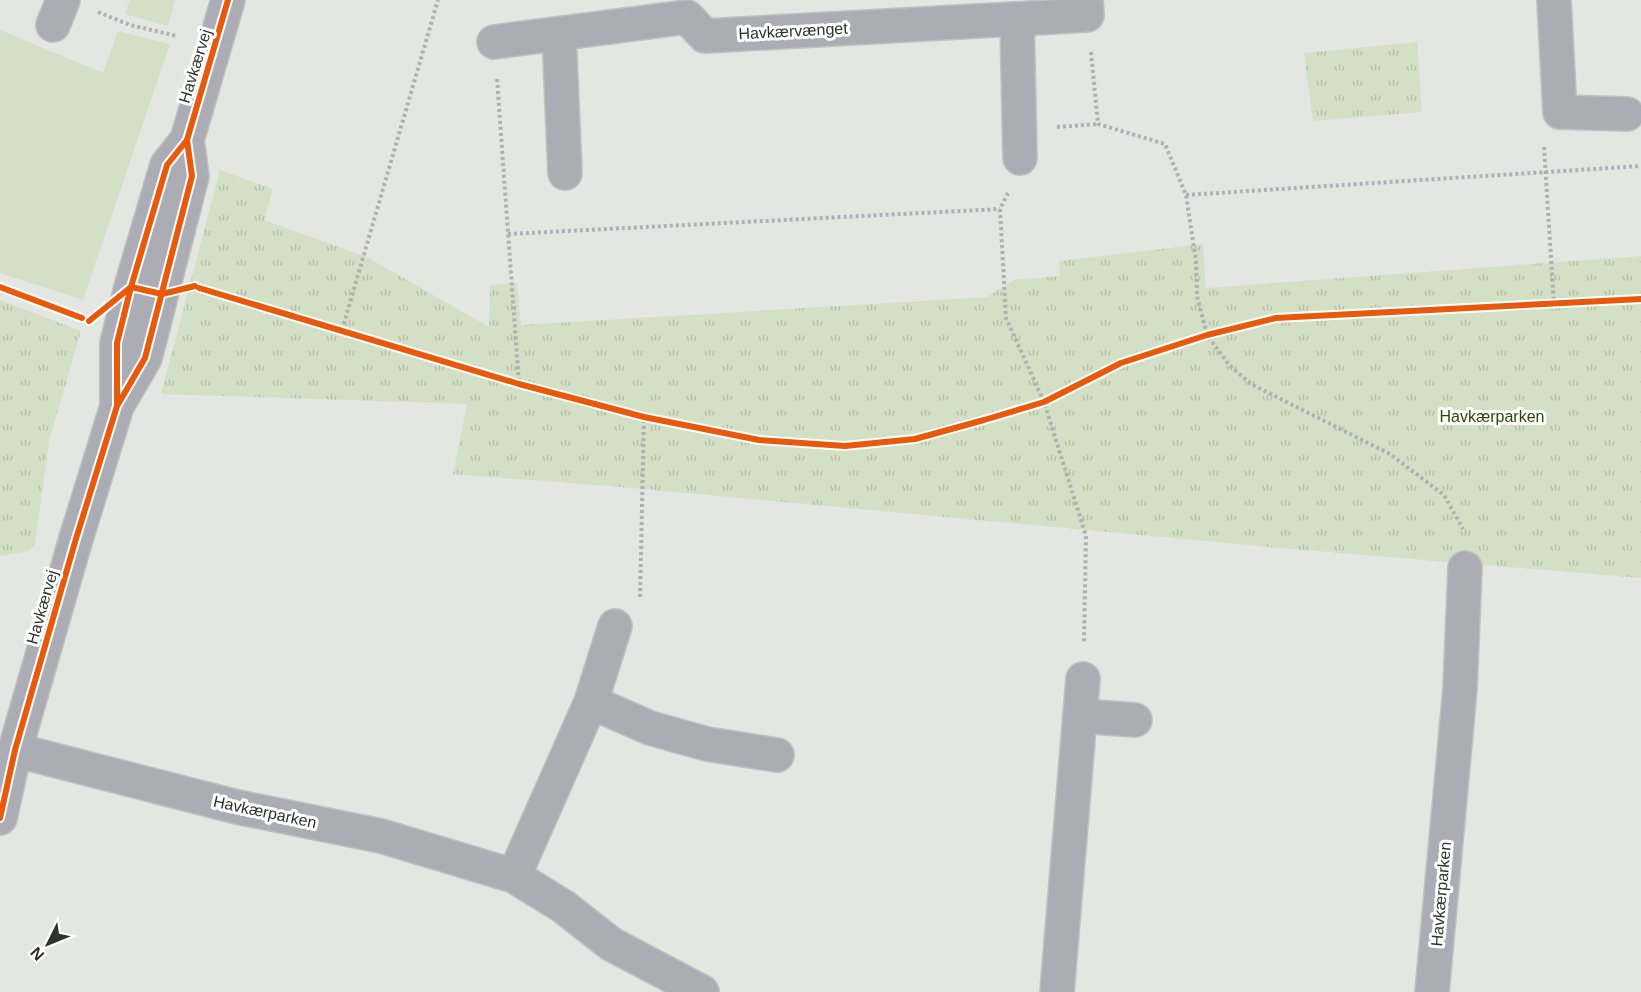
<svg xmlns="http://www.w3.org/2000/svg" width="1641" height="992" font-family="Arial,sans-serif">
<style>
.green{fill:#d4e0c5}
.park{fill:url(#park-tufts)}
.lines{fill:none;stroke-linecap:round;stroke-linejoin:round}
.minor-casing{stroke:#c0c1bf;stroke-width:36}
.path{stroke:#afb0b3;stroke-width:4;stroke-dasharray:3 3;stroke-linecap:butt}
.minor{stroke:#acacb4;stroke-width:33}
.cycleway-casing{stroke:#fff;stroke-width:10}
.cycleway{stroke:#e8590c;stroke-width:6}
.labels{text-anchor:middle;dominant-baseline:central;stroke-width:6;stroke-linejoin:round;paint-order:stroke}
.street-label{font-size:16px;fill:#2f312d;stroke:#fff}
.park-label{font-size:16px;fill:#2f4800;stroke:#fff}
</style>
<defs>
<pattern id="park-tufts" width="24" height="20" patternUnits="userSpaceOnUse" patternTransform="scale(1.5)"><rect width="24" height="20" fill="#d4e0c5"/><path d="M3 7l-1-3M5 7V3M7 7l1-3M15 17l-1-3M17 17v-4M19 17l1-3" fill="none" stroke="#b6c1aa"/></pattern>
</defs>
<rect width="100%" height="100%" fill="#e4e6e2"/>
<g class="green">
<polygon points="130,0 175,0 168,26 125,14"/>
<polygon points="0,30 103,73 118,31 170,44 83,300 0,273"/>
</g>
<g class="park">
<polygon points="1417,42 1422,112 1313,121 1304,53"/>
<polygon points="220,170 273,189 264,220 367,257 489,327 490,285 517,283 521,325 987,297 1014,280 1060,276 1059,261 1203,244 1206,288 1641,256 1641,578 1292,549 621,487 453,474 467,404 161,394"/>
<polygon points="0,300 81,331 49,441 35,545 29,551 0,556"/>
</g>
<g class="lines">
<g class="minor-casing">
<g id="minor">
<polyline points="1554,0 1560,112 1627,114"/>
<polyline points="1017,19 1020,158"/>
<polyline points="53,25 63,0"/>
<polyline points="559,34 565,173"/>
<polyline points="494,42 687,17 705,36 1087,15 1086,0"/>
<polyline points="117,404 117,343 131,287 167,165 187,140 228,0"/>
<polyline points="591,702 650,728 707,744 777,755"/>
<polyline points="1080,716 1135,720"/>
<polyline points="15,750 237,807 381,836 514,876 564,907 611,944 702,992"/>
<polyline points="0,818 15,750 75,542 117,406 145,358 192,176 187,140"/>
<polyline points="514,876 591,702 615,626"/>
<polyline points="1057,992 1083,679"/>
<polyline points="1432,992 1460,689 1465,568"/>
</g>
</g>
<g class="path">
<polyline points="98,12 130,25 177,36"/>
<polyline points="1091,52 1098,124 1165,144 1186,195 1196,261 1197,296 1207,335 1229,365 1251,384 1390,454 1444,495 1463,529"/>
<polyline points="497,79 519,384"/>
<polyline points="1057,127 1098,124"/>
<polyline points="1544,147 1554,305"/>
<polyline points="1008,193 1000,209 1006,318 1044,402 1086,536 1084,643"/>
<polyline points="1186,195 1641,166"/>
<polyline points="508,234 1000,209"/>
<polyline points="342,330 438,0"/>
<polyline points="640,597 644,417"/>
</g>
<use href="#minor" class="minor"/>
<g class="cycleway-casing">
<g id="cycleway">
<polyline points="0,287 82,318"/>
<polyline points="199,288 519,384 644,417 759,440 845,446 915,439 984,420 1044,402 1121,363 1207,335 1276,318 1641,299"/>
<polyline points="89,321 131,287 162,294 195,286"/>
<polyline points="117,403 117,343 131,287 167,165 187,140 228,0"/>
<polyline points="0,818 15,750 75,542 117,406 145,358 192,176 187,140"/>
</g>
</g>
<use href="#cycleway" class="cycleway"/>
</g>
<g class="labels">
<g class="street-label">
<text transform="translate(793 31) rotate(-3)">Havkærvænget</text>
<text transform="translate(195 66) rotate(-73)">Havkærvej</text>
<text transform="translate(42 607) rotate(-74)">Havkærvej</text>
<text transform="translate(265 812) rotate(12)">Havkærparken</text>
<text transform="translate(1441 894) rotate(-85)">Havkærparken</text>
</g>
<g class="park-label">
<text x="1492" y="416">Havkærparken</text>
</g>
</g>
<g transform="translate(48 944) rotate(227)" stroke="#ffffff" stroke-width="4.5" paint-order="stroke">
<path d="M0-4.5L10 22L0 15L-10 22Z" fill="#2f312d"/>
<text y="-9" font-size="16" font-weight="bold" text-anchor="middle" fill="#2f312d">N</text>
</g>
</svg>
